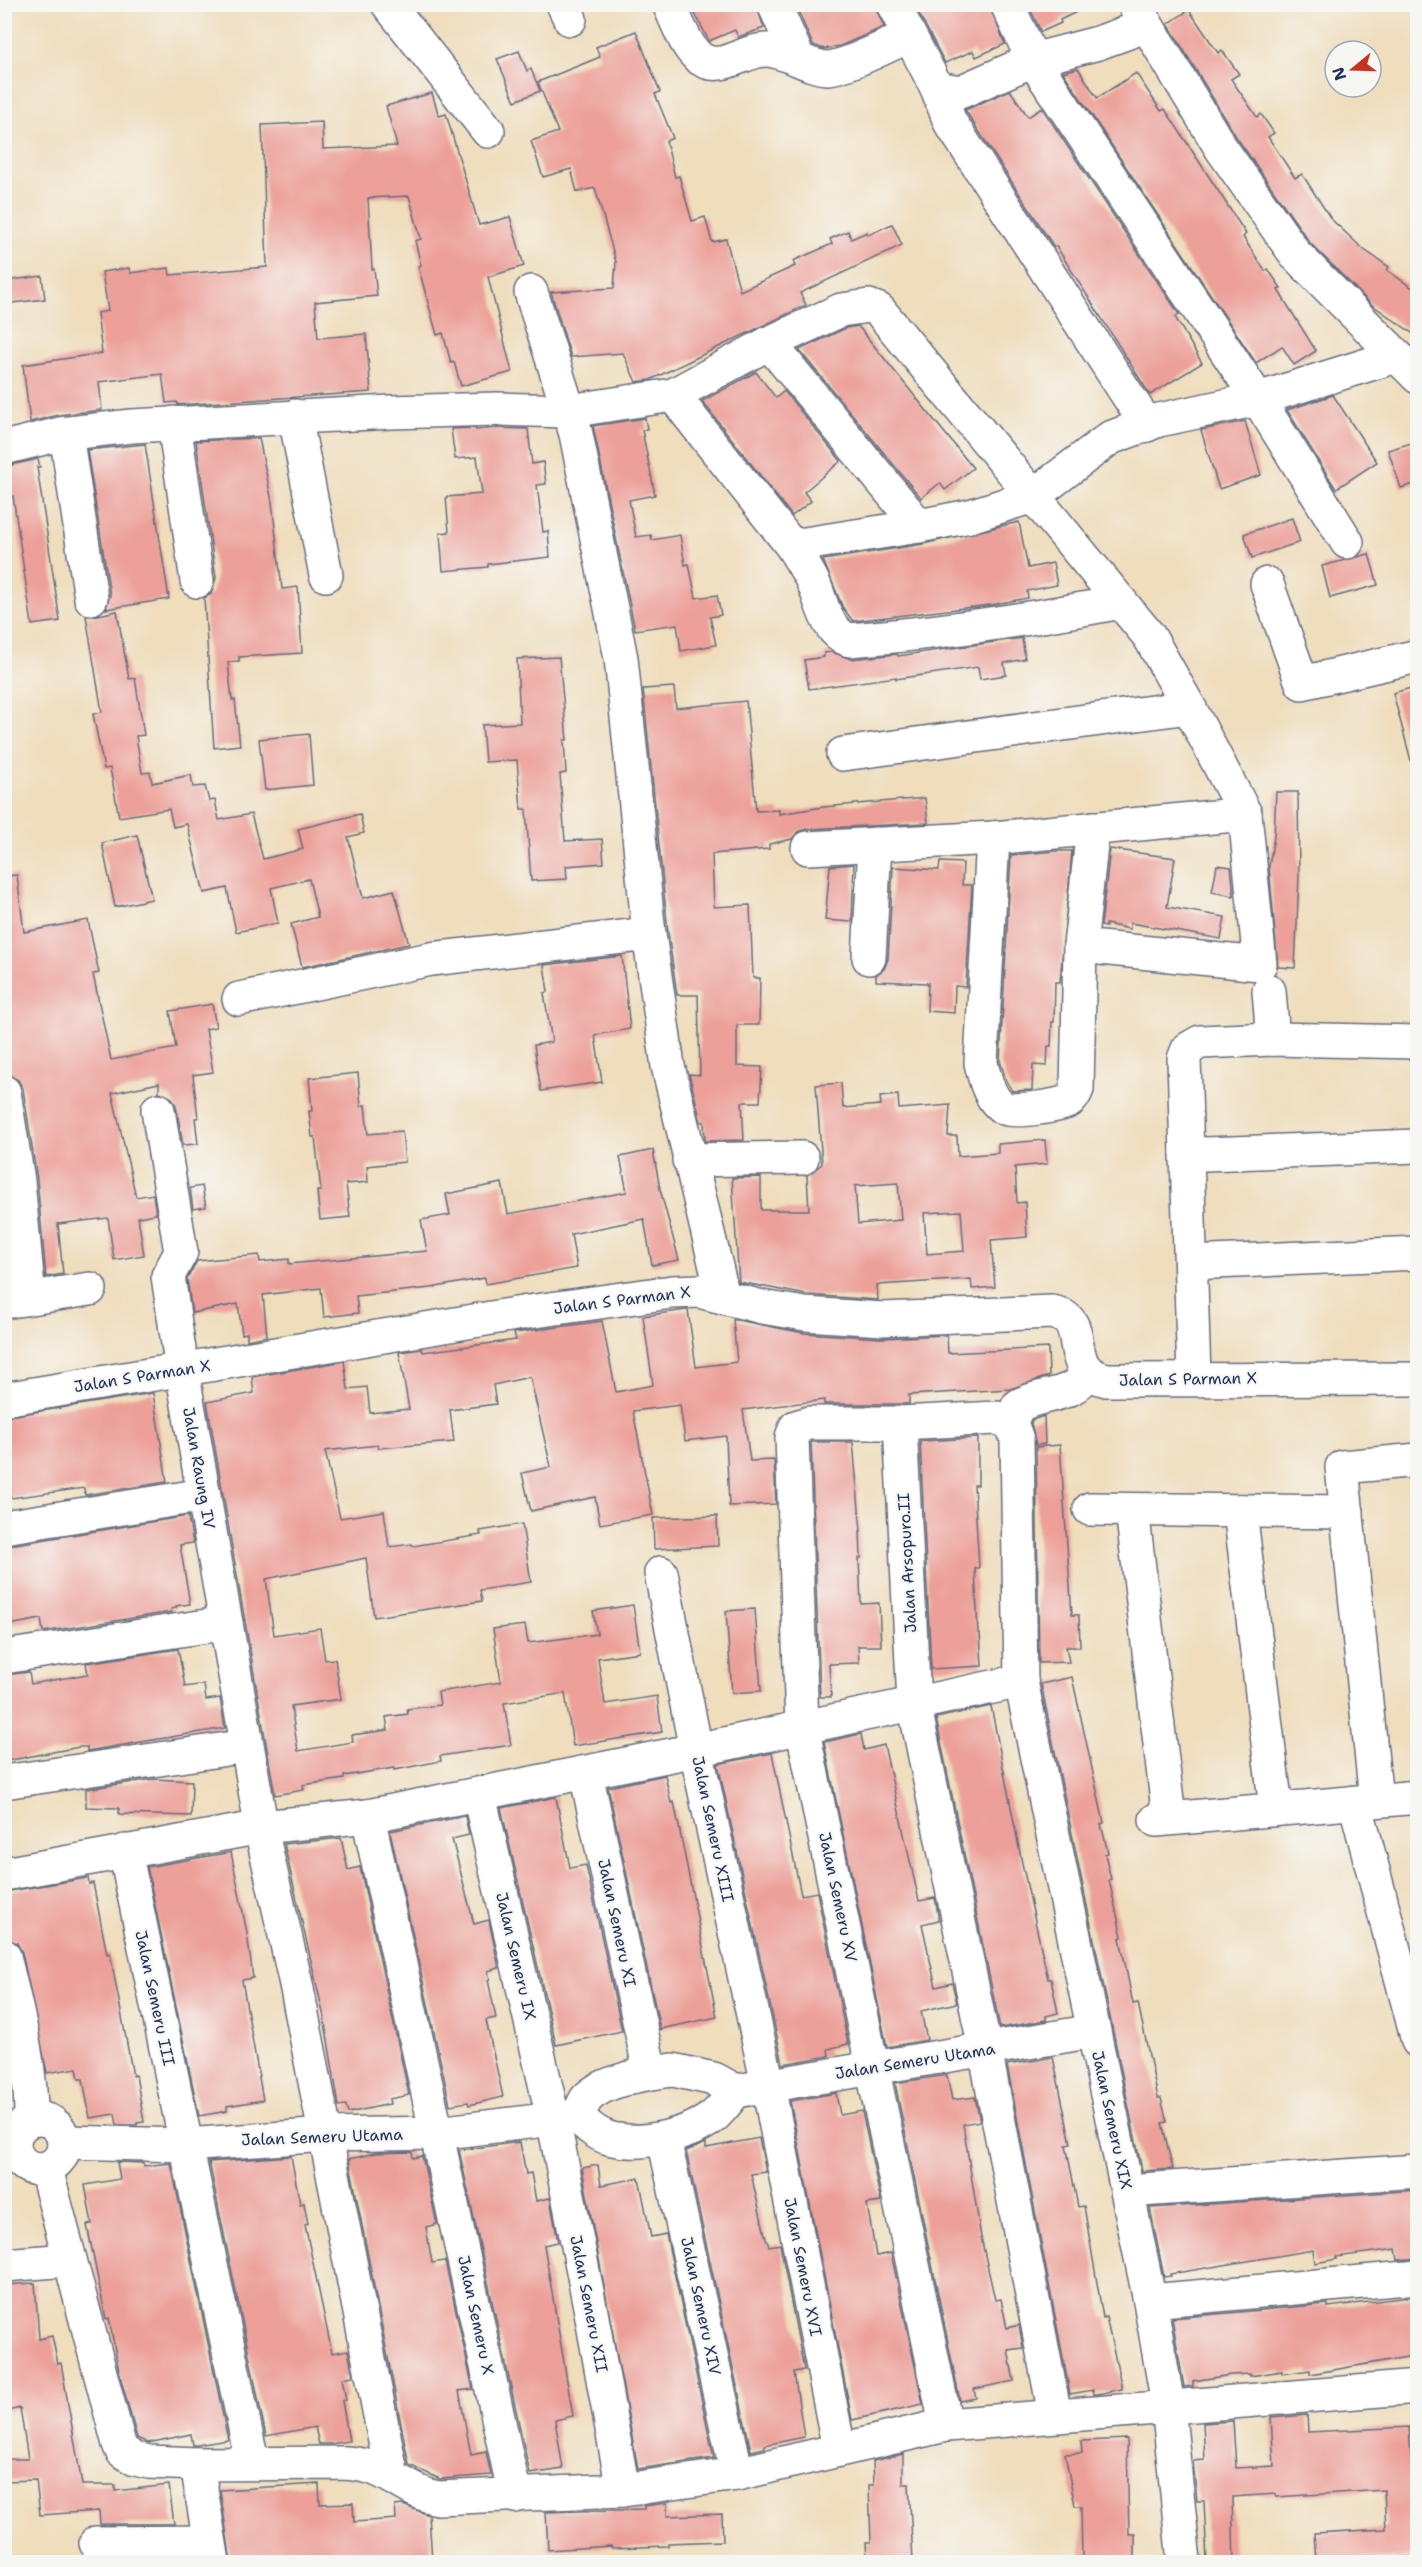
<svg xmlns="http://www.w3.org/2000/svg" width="1422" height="2567" font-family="'Shantell Sans',sans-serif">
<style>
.building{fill:#eca099;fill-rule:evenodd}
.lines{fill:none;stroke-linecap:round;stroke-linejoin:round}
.minor-casing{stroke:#656c7f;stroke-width:36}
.minor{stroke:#fff;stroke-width:33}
.labels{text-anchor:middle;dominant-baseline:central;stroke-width:4.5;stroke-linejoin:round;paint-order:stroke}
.street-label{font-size:16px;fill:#1b2f5e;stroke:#f6f6f2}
</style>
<rect width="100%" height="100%" fill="#f6f6f2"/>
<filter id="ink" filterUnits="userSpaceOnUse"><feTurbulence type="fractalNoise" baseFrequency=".0167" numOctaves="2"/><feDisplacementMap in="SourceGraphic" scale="12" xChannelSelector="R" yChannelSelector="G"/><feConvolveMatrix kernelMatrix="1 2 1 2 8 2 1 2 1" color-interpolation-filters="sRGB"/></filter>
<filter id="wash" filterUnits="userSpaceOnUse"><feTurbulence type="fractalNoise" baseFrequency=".008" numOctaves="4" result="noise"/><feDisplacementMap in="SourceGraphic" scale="24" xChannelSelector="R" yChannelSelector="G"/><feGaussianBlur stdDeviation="1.35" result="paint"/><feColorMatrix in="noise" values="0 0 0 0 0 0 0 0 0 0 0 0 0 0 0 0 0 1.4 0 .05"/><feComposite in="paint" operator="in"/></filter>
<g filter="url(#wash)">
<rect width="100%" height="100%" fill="#efddbc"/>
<g id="blocks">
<g class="building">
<polygon points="690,4 756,4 764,28 738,37 735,30 709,41"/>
<polygon points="795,4 874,4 884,27 840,46 824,49 813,45"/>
<polygon points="914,4 989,4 1005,44 976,57 973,51 945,63"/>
<polygon points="1028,4 1093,4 1060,20 1061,23 1041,32"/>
<polygon points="1189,10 1218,53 1222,50 1239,74 1231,79 1257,117 1261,114 1274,133 1268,137 1295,178 1302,174 1331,219 1363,249 1389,267 1387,270 1418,292 1418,337 1371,304 1310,243 1237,138 1168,24"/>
<polygon points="636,31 660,92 655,94 673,138 666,141 675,177 679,176 692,221 705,217 712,242 726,239 740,291 795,266 793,261 832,244 830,239 848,231 851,239 867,232 868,235 892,224 902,245 800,293 806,305 650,380 636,382 623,353 571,357 551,292 614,288 616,262 595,188 577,192 571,169 543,177 531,141 558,132 538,82 600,57 596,47"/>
<polygon points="519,51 527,71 531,69 540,91 515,101 497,59"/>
<polygon points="1078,68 1097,98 1136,73 1161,111 1165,109 1228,206 1246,234 1243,237 1265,271 1268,269 1281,288 1278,290 1316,351 1294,365 1282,346 1256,363 1063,72"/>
<polygon points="1010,90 1028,117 1042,108 1179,314 1175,317 1202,363 1150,395 1056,246 1054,247 967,113 965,110"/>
<polygon points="432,93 439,116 446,114 479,225 510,217 524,266 488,277 512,372 461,386 454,362 451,363 443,333 437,335 418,266 421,265 415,241 421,239 409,196 368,198 372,269 374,269 377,296 315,302 318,338 366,334 371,392 178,405 177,402 166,403 162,374 99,382 102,410 58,415 30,422 23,365 102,353 97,313 108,311 102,272 129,268 130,273 169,268 170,275 267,267 262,125 322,122 323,149 397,146 386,106"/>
<polygon points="42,276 45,299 4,304 4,281"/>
<polygon points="858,326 973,468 945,490 940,483 921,498 799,350 846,328"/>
<polygon points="756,372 776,398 784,391 841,461 804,492 811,501 792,516 702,401"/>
<polygon points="1333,395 1377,462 1336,489 1287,410"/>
<polygon points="645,418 647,429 642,430 655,495 629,500 636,537 651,535 652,540 680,535 685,565 689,564 696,598 717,595 721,615 710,617 716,645 681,651 677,624 635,630 593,426"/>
<polygon points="1245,421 1261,475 1219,489 1201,430"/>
<polygon points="476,428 476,430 497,428 528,429 532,464 543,462 546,484 537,485 543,532 548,531 550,557 488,564 488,567 443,571 440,533 449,532 446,497 482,494 477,457 455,459 451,429"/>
<polygon points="259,438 272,502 282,589 298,587 302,653 239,657 239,661 228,662 232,700 235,700 240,745 214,748 204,598 211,594 216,578 196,441"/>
<polygon points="1418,441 1418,483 1401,488 1388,450"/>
<polygon points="145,444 169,599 106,609 110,595 87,450"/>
<polygon points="38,459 40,467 37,467 60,621 32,625 13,496 7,497 4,476 8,475 7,466"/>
<polygon points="1292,518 1300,542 1252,558 1244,534"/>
<polygon points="1019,522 1028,568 1053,563 1057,585 1027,591 1028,598 990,605 853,621 843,608 823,560 923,544"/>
<polygon points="1369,554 1378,585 1330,598 1322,566"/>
<polygon points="117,611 129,679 135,678 144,735 136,736 142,773 150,772 152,783 191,775 193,787 205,786 209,801 215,800 219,820 251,814 263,859 303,849 298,829 360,814 364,833 348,837 363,898 394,890 409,944 302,967 291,924 318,917 309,879 271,888 278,923 236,932 227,888 204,893 187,824 173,827 169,809 119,817 110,768 104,769 93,714 102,712 86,616 94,616"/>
<polygon points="1022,638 1025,659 1004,663 1006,675 980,679 978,667 896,679 896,677 809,689 804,660 824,657 824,653 832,652 851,659 897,654 898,656"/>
<polygon points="559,657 567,740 564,740 566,773 560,774 565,841 602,839 604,863 566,866 567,879 531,881 526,809 521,809 517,760 485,762 482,725 520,723 517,659"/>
<polygon points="1418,686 1418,760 1411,761 1393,693"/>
<polygon points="674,687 676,708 746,701 756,811 779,810 779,814 823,807 925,798 928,823 807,829 798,832 792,839 769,844 769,849 712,854 714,907 750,905 753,978 760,978 759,1025 737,1025 737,1066 762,1067 760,1102 742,1102 744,1140 705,1141 704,1122 701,1122 689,1074 700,1075 698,995 677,995 668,932 643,689"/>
<polygon points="309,734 313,785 265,790 259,739"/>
<polygon points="1276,792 1298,792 1299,877 1295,968 1278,967 1269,866 1274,836"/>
<polygon points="137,835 152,899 115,907 102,843"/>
<polygon points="1110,849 1175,858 1167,907 1225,917 1221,939 1130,923 1130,929 1106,924 1106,927 1101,926"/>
<polygon points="1057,851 1072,851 1060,982 1055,982 1054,1022 1052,1022 1051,1046 1048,1046 1047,1066 1033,1065 1032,1090 1012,1091 1006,1080 1000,1061 1011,855"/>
<polygon points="940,862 963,863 962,885 972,885 966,987 955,986 954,1013 927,1011 928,983 876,981 876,975 884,969 888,959 893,867 939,870"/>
<polygon points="854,864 852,922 825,920 830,866"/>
<polygon points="1217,865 1231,867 1234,896 1212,892"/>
<polygon points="17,875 24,932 88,920 99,973 93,974 111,1060 176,1048 170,1011 212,1004 216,1027 206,1029 213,1072 193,1075 198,1118 195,1118 198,1144 183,1145 176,1106 172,1098 159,1092 159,1083 112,1093 136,1197 153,1194 156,1214 138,1217 144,1255 114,1260 108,1218 58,1224 63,1274 46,1277 37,1179 23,1089 18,1080 7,1074 4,1051 4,876"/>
<polygon points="622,956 630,1029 595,1035 602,1082 541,1091 534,1045 552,1042 544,993 548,992 544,965"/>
<polygon points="358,1073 361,1106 365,1105 368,1134 402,1131 405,1162 367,1166 368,1182 346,1184 350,1217 320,1220 317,1191 321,1191 315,1137 312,1137 309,1111 312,1111 309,1078"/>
<path d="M 841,1083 L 843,1108 L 881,1105 L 880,1097 L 898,1095 L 899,1109 L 950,1105 L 948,1136 L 957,1136 L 958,1156 L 998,1153 L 998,1144 L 1045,1140 L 1047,1164 L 1015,1167 L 1017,1203 L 1025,1202 L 1027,1237 L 991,1240 L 995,1287 L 972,1289 L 971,1279 L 877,1285 L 878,1300 L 807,1295 L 739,1282 L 732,1178 L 761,1177 L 761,1210 L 809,1210 L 807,1175 L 822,1164 L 816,1085 ZM 898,1183 L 901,1220 L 858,1224 L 855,1186 ZM 961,1211 L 964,1251 L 927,1254 L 924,1213 Z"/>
<polygon points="653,1150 660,1189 679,1260 652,1265 644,1219 571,1234 577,1268 486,1284 485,1278 431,1288 356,1296 358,1313 324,1317 321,1288 263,1295 267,1336 247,1340 247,1333 242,1334 238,1304 192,1313 187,1279 197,1261 259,1255 260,1262 289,1259 289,1264 427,1251 421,1220 450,1215 446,1194 502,1183 508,1214 627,1192 620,1157"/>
<polygon points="202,1186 206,1207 193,1209 190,1188"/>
<polygon points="686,1310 688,1310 696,1367 737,1362 733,1320 737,1320 804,1333 882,1338 947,1335 948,1353 1048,1348 1049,1376 1010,1389 909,1395 909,1404 824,1404 824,1400 743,1410 750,1461 774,1460 776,1504 729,1506 726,1436 685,1441 680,1405 633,1411 653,1515 600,1524 595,1497 531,1511 522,1473 551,1467 530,1377 493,1385 496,1404 450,1410 454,1442 378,1448 378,1445 325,1451 340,1518 384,1511 389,1547 412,1544 413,1546 481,1535 480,1531 522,1524 531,1582 480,1590 482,1601 374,1617 366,1558 266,1579 274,1635 320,1628 325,1660 335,1659 341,1699 291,1706 298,1751 353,1742 352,1735 388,1730 386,1717 408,1714 407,1709 440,1705 438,1692 501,1682 493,1629 525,1625 528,1643 597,1634 593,1611 633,1605 640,1652 598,1658 605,1704 657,1696 662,1732 573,1746 565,1693 504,1703 511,1745 440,1756 441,1761 394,1770 394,1768 344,1776 344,1779 303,1785 304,1790 275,1795 207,1402 254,1393 252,1377 344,1361 348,1389 367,1387 370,1413 409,1409 399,1352 422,1349 423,1352 516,1340 514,1333 602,1321 616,1392 653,1385 643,1316"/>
<polygon points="153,1393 167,1482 85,1495 84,1488 4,1499 4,1417"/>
<polygon points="1044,1416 1045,1444 1036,1445 1031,1423 1032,1420"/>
<polygon points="978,1438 978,1485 974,1485 979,1568 975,1568 978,1633 980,1633 982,1666 931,1669 920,1441"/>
<polygon points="811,1442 853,1442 861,1531 860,1531 861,1558 859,1558 861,1604 879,1603 881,1646 858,1646 859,1663 829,1664 831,1697 820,1697"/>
<polygon points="1060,1445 1072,1615 1079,1615 1080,1647 1066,1647 1069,1662 1039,1663 1036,1447"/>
<polygon points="188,1516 193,1543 180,1545 190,1604 176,1606 176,1608 171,1609 172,1612 43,1632 41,1619 4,1626 4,1587 10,1587 4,1546"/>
<polygon points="717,1516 718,1546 654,1549 653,1518"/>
<polygon points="755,1609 761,1691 732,1693 726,1611"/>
<polygon points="178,1649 185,1687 204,1684 206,1700 220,1698 225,1728 87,1751 87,1747 79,1747 6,1761 4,1675 29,1672 31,1684 88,1674 86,1663"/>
<polygon points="1072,1677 1104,1823 1101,1824 1108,1853 1105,1854 1111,1879 1109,1880 1122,1937 1120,1938 1126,1968 1133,2004 1138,2003 1158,2098 1161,2098 1167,2122 1162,2123 1173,2169 1142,2171 1041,1684"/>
<polygon points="991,1706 1022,1863 1048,1979 1051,1979 1058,2013 1046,2016 1046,2020 1000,2028 936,1718"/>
<polygon points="861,1734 864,1750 884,1745 919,1901 935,1898 939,1920 922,1924 936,1987 952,1983 957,2003 921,2011 927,2040 887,2047 824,1742"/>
<polygon points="772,1753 801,1895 817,1892 848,2044 828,2049 829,2056 783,2064 718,1764"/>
<polygon points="665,1775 671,1803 674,1802 717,2017 660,2029 608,1787"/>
<polygon points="154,1779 192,1781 191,1816 119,1814 119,1808 86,1807 86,1789"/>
<polygon points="556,1797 570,1868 586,1865 622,2031 556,2045 501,1808"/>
<polygon points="465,1816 469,1835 452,1839 474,1924 489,1920 499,1968 488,1971 490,1979 488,1980 496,2018 486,2020 503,2097 469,2105 468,2102 450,2105 390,1831"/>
<polygon points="341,1838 348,1870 360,1867 409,2095 389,2099 390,2104 348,2113 346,2105 339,2106 324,2017 284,1844"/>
<polygon points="231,1852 247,1933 253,1978 242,1980 263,2100 227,2106 227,2111 199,2116 147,1867"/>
<polygon points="88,1878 89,1884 93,1883 107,1954 110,1953 133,2076 136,2075 144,2122 137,2123 137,2125 117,2125 115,2114 90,2118 83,2079 79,2079 77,2068 47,2073 22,1952 17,1943 4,1938 4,1892"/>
<polygon points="1053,2057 1071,2144 1066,2145 1078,2207 1084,2206 1103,2318 1106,2317 1122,2389 1098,2394 1094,2394 1093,2390 1070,2394 1007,2065"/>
<polygon points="947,2075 952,2100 975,2097 980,2121 963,2124 981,2237 995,2300 1001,2299 1007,2328 1019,2325 1023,2348 1008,2350 1014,2381 974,2389 976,2398 960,2401 895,2083"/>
<polygon points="836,2093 840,2115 862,2111 881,2202 867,2204 876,2256 891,2253 923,2404 852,2420 790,2101"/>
<polygon points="759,2138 766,2172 751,2174 766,2239 769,2246 780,2244 804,2370 794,2372 804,2437 765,2445 765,2448 751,2451 686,2151 706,2143 706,2148"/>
<polygon points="520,2142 526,2174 531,2173 536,2201 550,2198 558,2242 544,2245 573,2416 555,2420 563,2469 530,2474 459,2150"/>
<polygon points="412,2152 413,2158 422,2156 437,2224 426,2227 432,2263 445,2261 473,2389 459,2391 471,2455 486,2452 491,2475 440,2479 409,2465 349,2159 375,2153"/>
<polygon points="291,2156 300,2204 304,2203 308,2224 305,2225 332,2353 348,2350 353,2376 342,2378 346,2400 342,2401 349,2441 331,2444 319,2444 315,2427 266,2436 209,2162"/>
<polygon points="117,2162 144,2163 144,2166 171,2163 228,2440 197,2445 193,2445 191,2434 148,2443 137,2438 119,2372 109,2318 106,2319 87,2225 92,2224 85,2185 120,2179"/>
<polygon points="598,2165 601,2185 639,2178 651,2237 666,2234 714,2458 638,2469 582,2168"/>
<polygon points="1418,2190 1418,2258 1398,2260 1396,2249 1336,2257 1337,2259 1315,2263 1313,2250 1170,2274 1171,2276 1164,2277 1150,2208"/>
<polygon points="35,2283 39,2339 52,2336 58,2364 61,2363 82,2485 115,2485 115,2491 169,2485 174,2524 100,2524 99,2511 40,2515 36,2480 4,2481 4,2459 28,2459 20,2408 4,2412 4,2285"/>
<polygon points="1418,2296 1418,2355 1310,2374 1310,2370 1282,2374 1282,2371 1250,2376 1250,2374 1231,2375 1193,2381 1193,2386 1184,2387 1172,2318 1328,2304 1328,2307"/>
<polygon points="1307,2415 1308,2432 1409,2427 1418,2557 1316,2562 1314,2533 1386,2529 1384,2490 1276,2497 1276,2494 1232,2497 1234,2562 1207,2562 1204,2501 1197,2501 1193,2461 1205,2460 1203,2423 1233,2421 1236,2468 1274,2466 1271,2418"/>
<polygon points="1127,2439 1129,2534 1135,2534 1135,2558 1082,2558 1081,2506 1075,2506 1065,2454 1082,2453 1081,2441"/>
<polygon points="903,2454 903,2484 909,2484 913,2562 867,2562 866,2542 871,2542 869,2485 874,2485 873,2461"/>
<polygon points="319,2484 320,2504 353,2503 354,2522 396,2519 395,2506 403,2505 429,2515 432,2560 395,2562 231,2562 220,2490"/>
<polygon points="667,2503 667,2516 722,2514 723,2541 668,2543 668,2546 612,2548 611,2546 548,2550 546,2512 644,2509 644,2506"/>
</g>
</g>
</g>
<g filter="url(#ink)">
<use href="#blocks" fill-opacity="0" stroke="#656c7f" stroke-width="1.5"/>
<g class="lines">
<g class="minor-casing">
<g id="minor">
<polyline points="388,4 488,131"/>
<polyline points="563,4 570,19"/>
<path d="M 669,4 C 677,21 686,49 701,59 C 722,73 745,49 767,50 C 786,51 810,68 828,68 C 847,67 890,44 909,36"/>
<polyline points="774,4 798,58"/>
<polyline points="893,4 937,88 960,92 1033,60 1098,43 1145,26"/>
<polyline points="1007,4 1033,60 1258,399 1347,542"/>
<polyline points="1134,4 1221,148 1296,255 1418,377"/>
<polyline points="937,88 950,122 1147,425"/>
<polyline points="531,292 576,434 621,658 649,934 668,1066 723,1296"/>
<polyline points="769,343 919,526"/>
<path d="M 673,395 L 792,546 C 800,559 808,571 814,584 C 823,605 826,631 849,640 C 940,633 1031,619 1121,602"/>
<polyline points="295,416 326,575"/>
<polyline points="174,423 197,581"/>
<polyline points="66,434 91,598"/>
<polyline points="4,448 60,434 132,426 391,412 496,409 569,411 673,395 769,343 841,310 869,306 879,310 1149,636 1189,707 1245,814 1260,964 1080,946"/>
<polyline points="792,546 919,526 970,516 1033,496 1110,438 1159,420 1258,399 1396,356"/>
<polyline points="1267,584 1302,683 1418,656"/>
<polyline points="843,754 1189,707"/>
<path d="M 993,838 L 981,1063 C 984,1076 990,1101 1004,1108 C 1012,1113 1061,1106 1069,1101 C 1073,1098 1075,1094 1077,1089 L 1080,946 L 1093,828"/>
<polyline points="808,848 993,838 1245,814"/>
<polyline points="869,958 875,844"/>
<polyline points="1269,991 1273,1039"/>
<polyline points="239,999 431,959 649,934"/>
<polyline points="4,1092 18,1181 29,1298"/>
<polyline points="158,1110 181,1252 168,1276 182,1370 264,1842 296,1984 392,2477"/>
<polyline points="1187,1152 1205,1154 1418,1146"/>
<polyline points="689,1160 802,1158"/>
<polyline points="1191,1263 1418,1253"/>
<polyline points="4,1302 90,1289"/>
<polyline points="1194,1378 1184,1059 1188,1049 1200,1042 1273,1039 1418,1042"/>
<path d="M 4,1399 L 528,1312 L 672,1292 L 699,1291 L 762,1307 L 805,1314 L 883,1319 L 1052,1312 C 1095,1321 1058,1370 1107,1380 L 1418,1379"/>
<polyline points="900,1423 914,1703 985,2049 1055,2415"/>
<path d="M 1010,1424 L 1018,1406 C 1041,1392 1074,1399 1087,1372"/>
<polyline points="1090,1509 1347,1512"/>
<polyline points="1132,1510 1169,1818"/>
<polyline points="1240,1511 1276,1809"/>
<polyline points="4,1527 204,1495"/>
<polyline points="661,1573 696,1750 768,2085 839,2449"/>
<polyline points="4,1657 226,1623"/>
<polyline points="586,1773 650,2072"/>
<polyline points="4,1782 247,1746"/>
<polyline points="479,1795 553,2118 591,2312 623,2490"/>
<polyline points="1376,1800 1342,1467 1418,1460"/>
<polyline points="1355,1802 1418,2041"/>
<polyline points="368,1816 515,2496"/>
<polyline points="1156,1820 1418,1797"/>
<polyline points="125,1851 252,2462"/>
<polyline points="4,1874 262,1827 368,1816 696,1750 1021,1681"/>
<path d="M 4,1956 C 16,2009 32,2064 31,2120"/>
<path d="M 673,2070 L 714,2079 L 736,2091 C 729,2099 722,2109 714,2116 C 691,2135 642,2146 612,2139 C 599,2136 586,2126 578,2116 C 581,2110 583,2103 587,2098 C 604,2080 649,2073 673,2070 Z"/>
<polyline points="736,2091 1094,2031"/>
<circle cx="39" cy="2144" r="25"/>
<polyline points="664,2139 737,2474"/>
<polyline points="64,2142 185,2145 326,2135 437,2133 578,2116"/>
<path d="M 46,2169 L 119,2444 L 122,2451 L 135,2459 L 149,2462 L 197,2464 L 346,2463 C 357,2464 368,2465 378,2470 C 399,2479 415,2494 438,2498 L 623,2490 L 737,2474 L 946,2425 L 1418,2387"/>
<polyline points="1127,2191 1418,2171"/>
<polyline points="4,2265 69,2260"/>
<polyline points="1150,2301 1418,2277"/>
<path d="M 946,2425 L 802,1726 L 792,1437 L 796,1427 L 809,1423 L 900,1423 L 997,1418 C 1010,1422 1014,1427 1017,1440 L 1021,1681 L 1150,2301 L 1168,2405 L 1184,2562"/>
<polyline points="197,2464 213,2562"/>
<polyline points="96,2543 209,2542"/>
</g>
</g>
<use href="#minor" class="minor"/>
</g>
</g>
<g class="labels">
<g class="street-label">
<text transform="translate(622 1300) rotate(-7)">Jalan S Parman X</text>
<text transform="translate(142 1376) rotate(-9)">Jalan S Parman X</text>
<text transform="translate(1188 1379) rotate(-1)">Jalan S Parman X</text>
<text transform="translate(199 1468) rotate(80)">Jalan Raung IV</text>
<text transform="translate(907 1563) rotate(-93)">Jalan Arsopuro.II</text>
<text transform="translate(713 1829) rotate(78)">Jalan Semeru XIII</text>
<text transform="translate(838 1897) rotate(78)">Jalan Semeru XV</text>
<text transform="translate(617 1923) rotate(78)">Jalan Semeru XI</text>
<text transform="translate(516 1956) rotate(77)">Jalan Semeru IX</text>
<text transform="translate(155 1998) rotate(78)">Jalan Semeru III</text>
<text transform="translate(915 2061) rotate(-9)">Jalan Semeru Utama</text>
<text transform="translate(1112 2120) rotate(78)">Jalan Semeru XIX</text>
<text transform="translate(322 2137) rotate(-2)">Jalan Semeru Utama</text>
<text transform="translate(803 2267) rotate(79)">Jalan Semeru XVI</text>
<text transform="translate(589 2304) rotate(79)">Jalan Semeru XII</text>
<text transform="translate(701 2306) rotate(78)">Jalan Semeru XIV</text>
<text transform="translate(476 2315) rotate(78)">Jalan Semeru X</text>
</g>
</g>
<rect width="1422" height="2567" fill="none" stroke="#f6f6f2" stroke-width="24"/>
<g transform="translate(1353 69) rotate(251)"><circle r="28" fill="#f6f6f2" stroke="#9ea6b7" stroke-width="1.5"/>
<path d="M0-4.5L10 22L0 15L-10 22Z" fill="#c8321e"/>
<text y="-9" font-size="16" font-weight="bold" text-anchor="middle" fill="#1b2f5e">N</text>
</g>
</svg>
